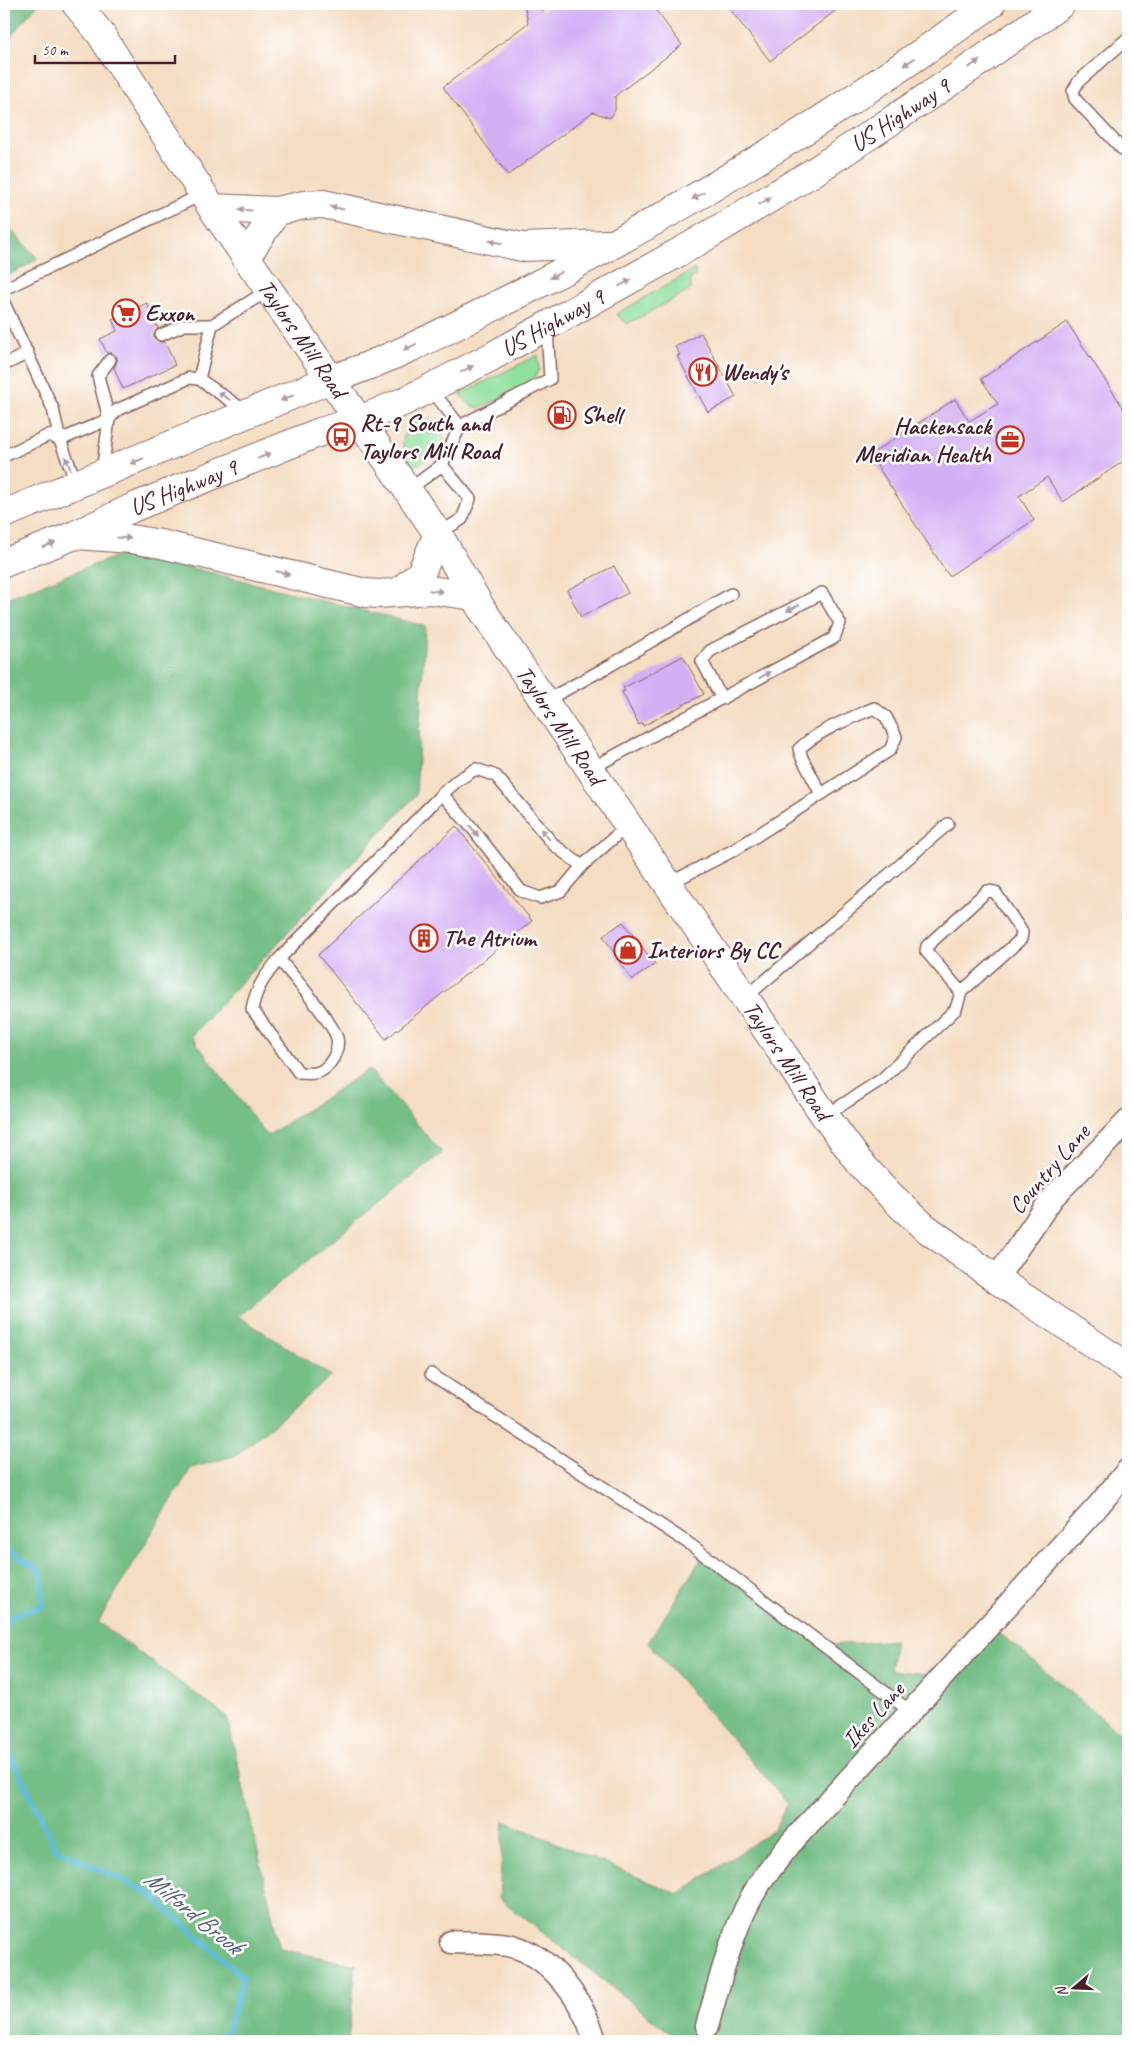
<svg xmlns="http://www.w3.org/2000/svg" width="1132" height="2045" font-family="Caveat,sans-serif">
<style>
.green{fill:#91e09f;stroke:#6e8065}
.forest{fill:#74be86;stroke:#5f6e58}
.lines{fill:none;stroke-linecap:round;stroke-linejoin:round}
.stream{stroke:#5fbcdd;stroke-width:5.5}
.building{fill:#d3aff4}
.service-casing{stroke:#866260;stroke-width:14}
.minor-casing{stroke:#866260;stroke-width:25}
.tertiary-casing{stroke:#866260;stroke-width:30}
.trunk-casing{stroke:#866260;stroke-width:30}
.service{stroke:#fff;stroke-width:11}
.minor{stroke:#fff;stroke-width:22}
.tertiary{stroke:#fff;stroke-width:28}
.trunk{stroke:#fff;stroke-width:28}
.oneway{fill:#ae9aa0}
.labels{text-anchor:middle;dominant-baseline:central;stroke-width:5;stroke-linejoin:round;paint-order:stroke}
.street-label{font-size:24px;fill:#4a1f2b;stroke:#fff}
.poi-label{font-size:24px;font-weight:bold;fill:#4a1f2b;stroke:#fff;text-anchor:start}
.water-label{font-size:25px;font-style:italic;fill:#525e72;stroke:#fff}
</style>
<rect width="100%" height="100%" fill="#fff"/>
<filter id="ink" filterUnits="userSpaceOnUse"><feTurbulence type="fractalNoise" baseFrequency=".02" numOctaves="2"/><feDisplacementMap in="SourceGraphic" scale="10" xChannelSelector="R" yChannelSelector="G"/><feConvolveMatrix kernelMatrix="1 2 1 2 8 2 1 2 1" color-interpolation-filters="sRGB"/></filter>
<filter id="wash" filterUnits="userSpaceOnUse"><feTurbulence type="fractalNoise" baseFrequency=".0096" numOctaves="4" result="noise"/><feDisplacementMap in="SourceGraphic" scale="20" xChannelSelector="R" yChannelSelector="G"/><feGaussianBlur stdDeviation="1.12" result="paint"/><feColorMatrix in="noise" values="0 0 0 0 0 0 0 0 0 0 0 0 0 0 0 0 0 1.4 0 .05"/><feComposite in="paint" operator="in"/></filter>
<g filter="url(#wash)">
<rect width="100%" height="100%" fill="#f4ddc2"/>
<g class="green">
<polygon points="695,269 695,276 690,278 691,289 689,291 627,324 616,314"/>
<polygon points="538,355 539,370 531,382 480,408 471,406 460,394"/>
<path d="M 417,415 C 424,419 435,423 441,429 C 454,445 425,464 411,466 C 399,450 400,429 417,415 Z"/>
</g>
<g class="forest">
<polygon points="4,4 38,4 4,44"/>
<polygon points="4,222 38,259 4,278"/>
<polygon points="128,552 425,626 416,795 191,1036 267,1136 369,1069 442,1153 238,1316 331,1376 237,1455 191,1468 98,1622 227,1717 280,1949 356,1965 348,2041 4,2041 4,599"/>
<polygon points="704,1554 834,1645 895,1640 890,1670 933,1675 983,1619 1128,1740 1128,2041 680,2041 499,1898 504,1821 678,1894 774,1830 788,1803 648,1643"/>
</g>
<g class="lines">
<g class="stream">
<polyline points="4,1548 41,1571 43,1606 13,1615 4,1628"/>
<polyline points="4,1742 56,1849 147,1892 243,1977 229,2025 222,2041"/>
</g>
</g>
<g id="blocks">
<g class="building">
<polygon points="524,4 536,4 542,11 551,4 651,4 682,45 615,96 615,111 610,118 593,112 508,175 443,87 528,23"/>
<polygon points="726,4 844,4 770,61"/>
<polygon points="147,303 158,328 154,334 154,338 160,342 165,342 175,365 123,389 114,368 117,361 117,357 111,353 107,353 100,339 117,331 112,319"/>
<polygon points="1067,322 1128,415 1128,458 1063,502 1047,477 1019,496 1034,520 949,576 870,455 955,399 969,421 998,404 981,379"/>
<polygon points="701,333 736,397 708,412 677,356 680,355 675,347"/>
<polygon points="614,566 628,593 581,617 567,590"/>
<polygon points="683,656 704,694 643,726 642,723 639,725 622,692 625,691 623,688"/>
<polygon points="456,826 532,921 386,1039 318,955"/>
<polygon points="623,922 655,964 632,980 603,936"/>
</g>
</g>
</g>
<g filter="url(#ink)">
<use href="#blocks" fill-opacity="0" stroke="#866260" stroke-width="1"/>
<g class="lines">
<g class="service-casing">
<g id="service">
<polyline points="1122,149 1075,99 1073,91 1079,81 1128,38"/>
<polyline points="4,289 203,194"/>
<polyline points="4,303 53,409 60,440 77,485"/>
<polyline points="161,335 184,325 212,325"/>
<polyline points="4,365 28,353"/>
<polyline points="199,379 212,325 269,290"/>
<polyline points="430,388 460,426"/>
<polyline points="4,456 49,435 60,440 109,419 117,410 189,378 199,379 248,413"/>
<polyline points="102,473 109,419 98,376 110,360"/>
<polyline points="408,490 442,465"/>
<polyline points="438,534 462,519 470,499 442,465 460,426 550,379 547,328"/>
<polyline points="545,701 611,665 731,594"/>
<polyline points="590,769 834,638 840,623 822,593 710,651 702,661 722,699"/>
<polyline points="442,794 473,829 521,891 540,898 561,891 582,866 628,825"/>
<path d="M 668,884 L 736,849 L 890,750 L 896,737 L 886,717 L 874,708 C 849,719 819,730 799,749 L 802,758 L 821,794"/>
<path d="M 279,959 C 292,975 332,1021 337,1038 C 339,1046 335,1057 330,1063 C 321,1075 312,1074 299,1073 L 252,1009 C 256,987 266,975 279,959 L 442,794 L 458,780 L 476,769 L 496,776 L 554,845 L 582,866"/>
<polyline points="745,998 948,824"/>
<polyline points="825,1116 882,1079 956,1009 961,992 1021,939 1022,932 995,892 987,891 927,946 926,951 961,992"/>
<polyline points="431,1374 691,1545 911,1712"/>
</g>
</g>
<g class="minor-casing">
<g id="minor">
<polyline points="996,1279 1053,1197 1128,1121"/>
<path d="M 451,1942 C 469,1943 490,1942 508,1945 C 551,1954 584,2002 595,2041"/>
<path d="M 707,2026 C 721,1978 732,1926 760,1883 C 769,1870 780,1857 790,1844 L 1098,1506 L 1128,1470"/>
</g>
</g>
<g class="tertiary-casing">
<g id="tertiary">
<path id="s1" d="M 76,4 L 100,33 L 212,208 L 438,534 L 481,608 L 825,1116 L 860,1163 L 892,1197 L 923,1226 L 996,1279 L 1128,1367"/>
</g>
</g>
<g class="trunk-casing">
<g id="trunk">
<polyline points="212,208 277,211 304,205 323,204 522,247 607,244"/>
<polyline points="246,257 277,211"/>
<path d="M 4,514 L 331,379 C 394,359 453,327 513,297 C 680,213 839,113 991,4"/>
<polyline points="77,535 131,539 161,544 366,593 379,594 430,590 474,596"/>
<path id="s2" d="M 4,563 L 75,535 L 132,508 L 320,432 L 360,420 L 405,401 L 489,358 L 692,245 L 812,173 L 953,80 L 1061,4"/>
<polyline points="399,592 421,573 438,534"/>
</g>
</g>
<use href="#service" class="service"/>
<use href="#minor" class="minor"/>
<use href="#tertiary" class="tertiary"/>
<use href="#trunk" class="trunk"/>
</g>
<defs><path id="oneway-solid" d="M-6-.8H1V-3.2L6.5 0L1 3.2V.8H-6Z" transform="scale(1.25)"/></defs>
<g class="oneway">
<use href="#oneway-solid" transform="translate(909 62) rotate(146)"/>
<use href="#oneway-solid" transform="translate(974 64) rotate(-36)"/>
<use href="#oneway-solid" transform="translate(698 196) rotate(150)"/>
<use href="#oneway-solid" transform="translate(765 201) rotate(-31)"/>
<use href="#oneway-solid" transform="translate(337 208) rotate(-168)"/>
<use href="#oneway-solid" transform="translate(245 210) rotate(-177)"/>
<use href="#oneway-solid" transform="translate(496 242) rotate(-169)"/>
<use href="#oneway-solid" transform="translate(556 275) rotate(152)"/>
<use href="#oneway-solid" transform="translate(625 283) rotate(-29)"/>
<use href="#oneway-solid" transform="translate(410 347) rotate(154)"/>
<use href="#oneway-solid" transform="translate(467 369) rotate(-27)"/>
<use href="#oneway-solid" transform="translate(224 396) rotate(-146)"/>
<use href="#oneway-solid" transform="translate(287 398) rotate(157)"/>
<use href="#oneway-solid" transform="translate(264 456) rotate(-23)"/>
<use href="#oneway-solid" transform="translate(137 461) rotate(158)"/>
<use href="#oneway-solid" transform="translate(68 463) rotate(-111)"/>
<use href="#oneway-solid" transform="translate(124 538) rotate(4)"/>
<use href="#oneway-solid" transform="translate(49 545) rotate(-21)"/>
<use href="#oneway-solid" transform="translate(283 573) rotate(14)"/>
<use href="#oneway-solid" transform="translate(436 591) rotate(6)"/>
<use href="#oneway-solid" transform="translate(793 608) rotate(153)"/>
<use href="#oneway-solid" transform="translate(765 675) rotate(-28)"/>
<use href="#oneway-solid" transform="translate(474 831) rotate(50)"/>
<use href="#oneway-solid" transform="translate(545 834) rotate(-129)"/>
</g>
</g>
<defs>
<g id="supermarket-ring" transform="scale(1.4375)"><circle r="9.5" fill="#fff" stroke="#c8321e" stroke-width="1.5"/><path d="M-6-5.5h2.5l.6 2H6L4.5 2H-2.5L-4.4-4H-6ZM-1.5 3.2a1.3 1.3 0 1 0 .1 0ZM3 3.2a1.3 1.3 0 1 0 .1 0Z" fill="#c8321e"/></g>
<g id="restaurant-ring" transform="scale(1.4375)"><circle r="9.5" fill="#fff" stroke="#c8321e" stroke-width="1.5"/><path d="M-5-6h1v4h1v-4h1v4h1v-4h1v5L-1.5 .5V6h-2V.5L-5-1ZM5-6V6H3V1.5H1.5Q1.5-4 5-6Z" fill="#c8321e"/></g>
<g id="fuel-ring" transform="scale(1.4375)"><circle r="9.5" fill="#fff" stroke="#c8321e" stroke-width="1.5"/><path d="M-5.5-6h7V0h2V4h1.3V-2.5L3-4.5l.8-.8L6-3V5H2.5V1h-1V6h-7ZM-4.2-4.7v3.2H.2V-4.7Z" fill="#c8321e"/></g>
<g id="bus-ring" transform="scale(1.4375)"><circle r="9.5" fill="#fff" stroke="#c8321e" stroke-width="1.5"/><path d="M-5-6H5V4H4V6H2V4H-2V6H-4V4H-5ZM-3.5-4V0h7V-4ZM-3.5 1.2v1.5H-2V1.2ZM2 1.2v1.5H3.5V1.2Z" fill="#c8321e"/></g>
<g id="office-ring" transform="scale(1.4375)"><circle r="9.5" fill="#fff" stroke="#c8321e" stroke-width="1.5"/><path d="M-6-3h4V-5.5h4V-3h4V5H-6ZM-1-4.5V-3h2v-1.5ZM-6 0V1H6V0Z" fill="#c8321e"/></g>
<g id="building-ring" transform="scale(1.4375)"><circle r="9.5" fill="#fff" stroke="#c8321e" stroke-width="1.5"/><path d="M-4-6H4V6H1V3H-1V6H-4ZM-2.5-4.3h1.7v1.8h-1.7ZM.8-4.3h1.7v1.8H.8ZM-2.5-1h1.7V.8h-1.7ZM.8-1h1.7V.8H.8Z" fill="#c8321e"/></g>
<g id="shop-ring" transform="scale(1.4375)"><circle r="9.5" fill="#fff" stroke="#c8321e" stroke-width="1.5"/><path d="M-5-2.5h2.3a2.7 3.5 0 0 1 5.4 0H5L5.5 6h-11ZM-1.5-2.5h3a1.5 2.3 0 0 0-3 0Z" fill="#c8321e"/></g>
</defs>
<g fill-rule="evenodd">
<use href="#supermarket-ring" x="126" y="313"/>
<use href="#restaurant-ring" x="703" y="372"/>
<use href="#fuel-ring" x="562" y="415"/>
<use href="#bus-ring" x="341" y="437"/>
<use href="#office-ring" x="1010" y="440"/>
<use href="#building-ring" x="424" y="938"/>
<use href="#shop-ring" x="628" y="950"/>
</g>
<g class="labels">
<g class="street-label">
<text stroke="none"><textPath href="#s2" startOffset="1005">US Highway 9</textPath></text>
<text stroke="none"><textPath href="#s2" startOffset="600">US Highway 9</textPath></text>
<text stroke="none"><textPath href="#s1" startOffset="404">Taylors Mill Road</textPath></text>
<text stroke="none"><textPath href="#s2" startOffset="195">US Highway 9</textPath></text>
<text stroke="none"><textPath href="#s1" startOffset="869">Taylors Mill Road</textPath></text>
<text stroke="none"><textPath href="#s1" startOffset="1274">Taylors Mill Road</textPath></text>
<text transform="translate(1049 1169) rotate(-49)">Country Lane</text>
<text transform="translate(873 1715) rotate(-48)">Ikes Lane</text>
</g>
<g class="poi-label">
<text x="145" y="313">Exxon</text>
<text x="722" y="372">Wendy's</text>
<text x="581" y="415">Shell</text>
<text x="360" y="423">Rt-9 South and<tspan x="360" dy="28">Taylors Mill Road</tspan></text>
<text x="991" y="426" text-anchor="end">Hackensack<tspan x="991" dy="28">Meridian Health</tspan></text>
<text x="443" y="938">The Atrium</text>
<text x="647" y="950">Interiors By CC</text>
</g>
<g class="water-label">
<text transform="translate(193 1912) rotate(39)">Milford Brook</text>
</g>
</g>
<rect width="1132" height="2045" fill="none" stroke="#fff" stroke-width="20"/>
<g transform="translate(1074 1988) rotate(251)" stroke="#ffffff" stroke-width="4" paint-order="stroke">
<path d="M0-4L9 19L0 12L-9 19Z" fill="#4a1f2b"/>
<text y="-8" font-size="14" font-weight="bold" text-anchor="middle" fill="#4a1f2b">N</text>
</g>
<path d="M35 55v8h140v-8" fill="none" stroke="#4a1f2b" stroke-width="2.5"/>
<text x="42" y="55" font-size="15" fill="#4a1f2b" stroke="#ffffff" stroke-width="4" paint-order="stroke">50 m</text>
</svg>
